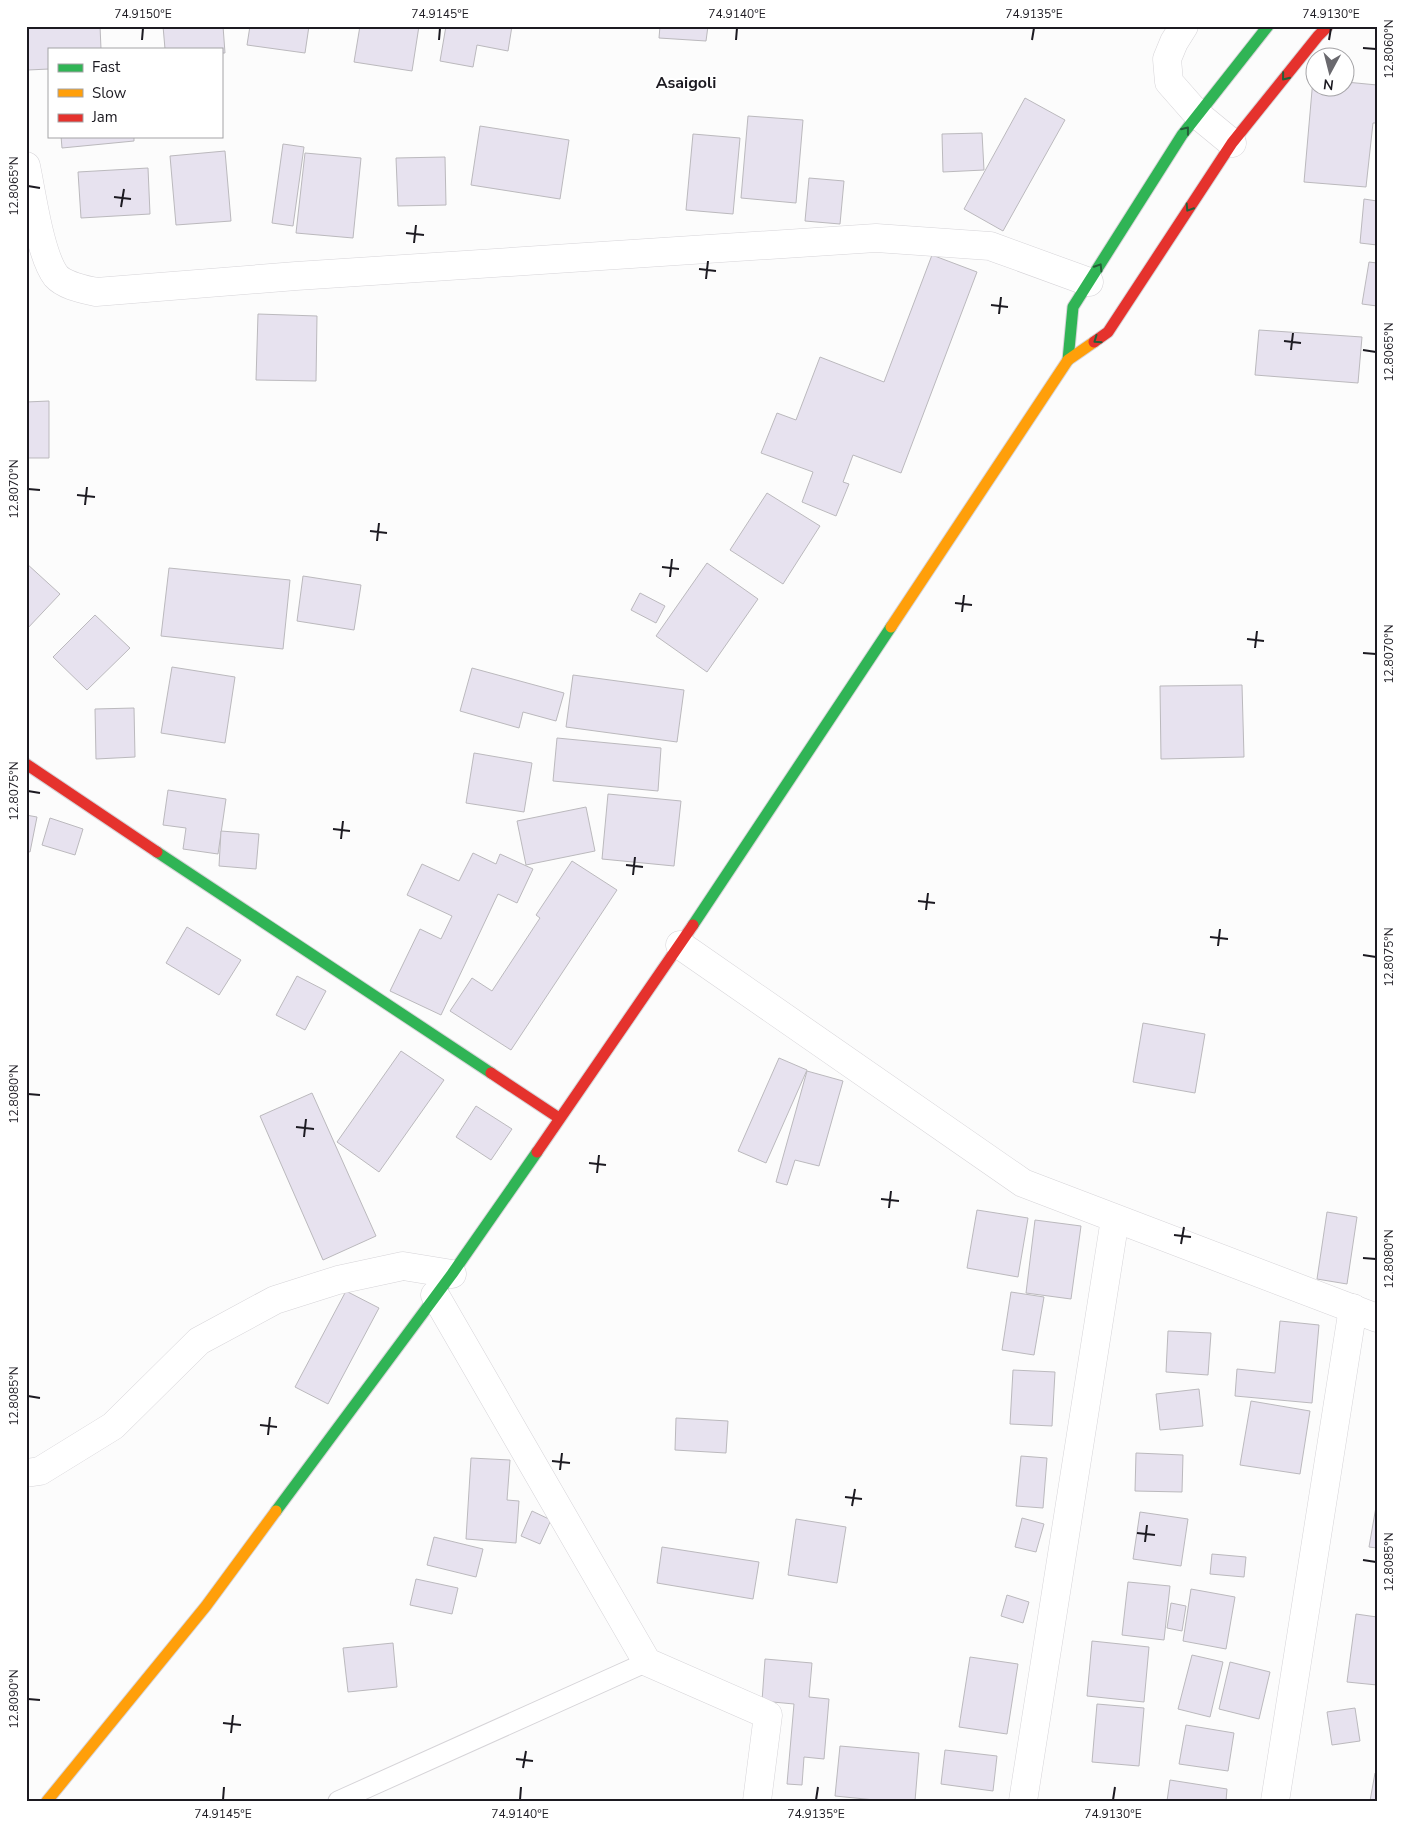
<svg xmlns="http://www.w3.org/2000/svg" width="1403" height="1827" font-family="'Nunito Sans',sans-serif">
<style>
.building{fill:#e7e2ef;stroke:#bbb9bd}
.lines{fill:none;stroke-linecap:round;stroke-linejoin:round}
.lane-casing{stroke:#d6d4d8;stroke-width:21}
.street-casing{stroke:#d6d4d8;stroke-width:29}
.fast-casing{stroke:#d6d4d8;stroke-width:13}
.slow-casing{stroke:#d6d4d8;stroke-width:13}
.jam-casing{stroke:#d6d4d8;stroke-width:13}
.lane{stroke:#fff;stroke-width:19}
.street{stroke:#fff;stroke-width:28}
.fast{stroke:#30b455;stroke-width:11}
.slow{stroke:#ff9f0a;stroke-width:11}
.jam{stroke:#e5322d;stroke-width:11}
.oneway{stroke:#255f38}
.ticks{fill:none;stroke:#1c1a21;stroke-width:2}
.labels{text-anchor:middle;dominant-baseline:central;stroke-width:4;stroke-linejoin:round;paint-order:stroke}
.quarter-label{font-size:16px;font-weight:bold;fill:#1c1a21;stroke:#fff}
.neatline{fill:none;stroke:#1c1a21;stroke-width:2}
.ticks-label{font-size:12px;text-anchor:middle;fill:#1c1a21}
</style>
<rect width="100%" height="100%" fill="#fcfcfc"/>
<g class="building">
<polygon points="26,26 100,26 101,49 49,49 49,69 28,70"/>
<polygon points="163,26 223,26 225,53 221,53 221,49 165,49"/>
<polygon points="250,26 309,26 305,53 247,45"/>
<polygon points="360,26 419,26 412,71 354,62"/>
<polygon points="446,26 512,26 508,51 477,45 473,67 440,61"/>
<polygon points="660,26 708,26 706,41 659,38"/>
<polygon points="1313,79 1316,79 1316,88 1346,88 1346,82 1377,85 1377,123 1373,123 1366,187 1304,182"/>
<polygon points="1025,98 1065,120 1003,231 964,209"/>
<polygon points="748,116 803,120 796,203 741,198"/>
<polygon points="480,126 569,140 560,199 471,185"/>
<polygon points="982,133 984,170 943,172 942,134"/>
<polygon points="693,134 740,138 733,214 686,210"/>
<polygon points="61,136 134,136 134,141 62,148"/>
<polygon points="283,144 304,147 293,226 272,223"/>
<polygon points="225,151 231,221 176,225 170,156"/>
<polygon points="305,153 361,158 353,238 296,233"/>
<polygon points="445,157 446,205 398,206 396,158"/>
<polygon points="148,168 150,214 81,218 78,172"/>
<polygon points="809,178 844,181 840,224 805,221"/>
<polygon points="1364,199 1377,201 1377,245 1360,243"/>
<polygon points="932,255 977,272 901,473 853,455 843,482 849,484 836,516 802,502 813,472 761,453 777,413 796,420 820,357 884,382"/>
<polygon points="1369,262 1377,263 1377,306 1362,304"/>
<polygon points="258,314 317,316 316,381 256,380"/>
<polygon points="1259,330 1362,337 1358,383 1255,375"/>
<polygon points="49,401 49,458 26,458 26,402"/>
<polygon points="767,493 820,526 783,584 730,550"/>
<polygon points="26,563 60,594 26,630"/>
<polygon points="707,563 758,599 707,672 656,636"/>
<polygon points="169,568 290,580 283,649 161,636"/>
<polygon points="303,576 361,585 354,630 297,621"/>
<polygon points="640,593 665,606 656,623 631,610"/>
<polygon points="95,615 130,648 87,690 53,657"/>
<polygon points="172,667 235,677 225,743 161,733"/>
<polygon points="472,668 564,693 556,721 523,712 519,728 460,711"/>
<polygon points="573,675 684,690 677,742 566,727"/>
<polygon points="1242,685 1244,757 1161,759 1160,686"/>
<polygon points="134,708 135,757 96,759 95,709"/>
<polygon points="557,738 661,748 658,791 553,781"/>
<polygon points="474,753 532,763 524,812 466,803"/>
<polygon points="168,790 226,799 218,854 183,849 186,828 163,825"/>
<polygon points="608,794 681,801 674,866 602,859"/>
<polygon points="586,807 595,851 526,865 517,821"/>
<polygon points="26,815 37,817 30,852 26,851"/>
<polygon points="50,818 83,829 75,855 42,845"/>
<polygon points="221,831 259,834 256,869 219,866"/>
<polygon points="473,853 496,864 500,854 533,869 517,903 498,894 441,1015 390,991 420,929 441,939 452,916 407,895 422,864 459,881"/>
<polygon points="572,861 617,890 511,1050 450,1011 472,978 492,991 540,918 536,915"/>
<polygon points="187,927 241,960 219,995 166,963"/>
<polygon points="297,976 326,991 305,1030 276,1015"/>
<polygon points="1143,1023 1205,1034 1195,1093 1133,1082"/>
<polygon points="401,1051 444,1080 379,1172 337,1142"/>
<polygon points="779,1058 807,1070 766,1163 738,1151"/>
<polygon points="807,1071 843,1081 819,1166 795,1160 787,1185 776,1182"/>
<polygon points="312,1093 376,1236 323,1260 260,1116"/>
<polygon points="476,1106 512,1129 491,1160 456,1137"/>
<polygon points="977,1210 1028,1218 1018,1277 967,1268"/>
<polygon points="1327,1212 1357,1217 1347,1284 1317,1279"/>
<polygon points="1035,1220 1081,1226 1071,1299 1026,1293"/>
<polygon points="346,1291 379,1308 328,1404 295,1387"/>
<polygon points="1011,1292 1044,1297 1034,1355 1002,1350"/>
<polygon points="1280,1321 1319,1325 1312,1403 1235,1396 1237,1369 1275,1373"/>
<polygon points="1168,1331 1211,1333 1208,1375 1166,1372"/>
<polygon points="1013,1370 1055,1372 1052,1426 1010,1424"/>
<polygon points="1199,1389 1203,1426 1160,1430 1156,1394"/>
<polygon points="1251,1401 1310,1411 1300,1474 1240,1465"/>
<polygon points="676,1418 728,1421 726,1453 675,1450"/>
<polygon points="1136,1453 1183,1455 1182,1492 1135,1491"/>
<polygon points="1021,1456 1047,1458 1043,1508 1016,1506"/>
<polygon points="471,1458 510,1460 507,1500 519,1501 516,1543 466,1539"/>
<polygon points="1377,1501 1377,1548 1369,1547"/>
<polygon points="532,1511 551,1520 540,1544 521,1536"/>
<polygon points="1140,1512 1188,1519 1181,1566 1133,1559"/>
<polygon points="1022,1518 1044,1524 1036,1552 1015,1547"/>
<polygon points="796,1519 846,1527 837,1583 788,1575"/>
<polygon points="434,1537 483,1549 476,1577 427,1565"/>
<polygon points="662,1547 759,1562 753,1599 657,1583"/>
<polygon points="1212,1554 1246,1557 1244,1577 1210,1574"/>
<polygon points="416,1579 458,1588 452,1614 410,1605"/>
<polygon points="1128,1582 1170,1586 1164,1640 1122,1635"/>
<polygon points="1191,1589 1235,1597 1226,1649 1183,1641"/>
<polygon points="1007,1595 1029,1602 1023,1623 1001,1616"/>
<polygon points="1171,1603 1186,1606 1182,1631 1167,1628"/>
<polygon points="1356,1614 1377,1617 1377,1685 1347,1682"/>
<polygon points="1092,1641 1149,1647 1144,1702 1087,1696"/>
<polygon points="393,1643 397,1687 348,1692 343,1648"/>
<polygon points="1192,1655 1223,1662 1210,1717 1178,1709"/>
<polygon points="970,1657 1018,1664 1007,1734 959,1727"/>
<polygon points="765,1659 812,1663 809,1697 829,1699 824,1759 804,1757 802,1785 787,1784 794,1704 762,1701"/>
<polygon points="1230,1662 1270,1672 1259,1719 1219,1709"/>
<polygon points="1097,1704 1144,1708 1139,1766 1092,1762"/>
<polygon points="1355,1708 1360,1741 1332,1745 1327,1712"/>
<polygon points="1186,1725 1234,1733 1228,1771 1179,1764"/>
<polygon points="840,1746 919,1753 915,1801 885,1801 835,1796"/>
<polygon points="945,1750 997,1756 993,1791 941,1784"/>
<polygon points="1375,1773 1377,1774 1377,1801 1370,1801"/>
<polygon points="1170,1780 1227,1789 1226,1801 1167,1801"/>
</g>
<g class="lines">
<g class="lane-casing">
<polyline id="lane" points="338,1801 647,1662"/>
</g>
<g class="street-casing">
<g id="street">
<polyline points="1184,26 1174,42 1167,59 1169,82 1198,115 1232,143"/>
<path d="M 26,166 C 32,194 40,255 56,276 C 65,286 83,289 96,292 L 296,276 L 876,238 L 990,246 L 1089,282"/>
<polyline points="680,945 1023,1183 1377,1318"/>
<polyline points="435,1295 647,1662 768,1715 757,1801"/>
<polyline points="26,1473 40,1471 113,1426 199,1341 275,1300 338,1280 403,1266 452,1274"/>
<polyline points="1023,1801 1115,1219"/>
<polyline points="1275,1801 1353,1308"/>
</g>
</g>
<g class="fast-casing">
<g id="fast">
<polyline points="1068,360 1073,307 1182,135 1268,26"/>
<polyline points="157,852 491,1073"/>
<polyline points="693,925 891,627"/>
<polyline points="276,1511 452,1274 537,1152"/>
</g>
</g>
<g class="slow-casing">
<g id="slow">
<polyline points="891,627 1068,360 1094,342"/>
<polyline points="47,1801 206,1606 276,1511"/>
</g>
</g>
<g class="jam-casing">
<g id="jam">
<polyline points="1094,342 1108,332 1232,143 1318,36 1328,26"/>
<polyline points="26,764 157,852"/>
<polyline points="491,1073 559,1118"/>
<polyline points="537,1152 693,925"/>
</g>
</g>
<use href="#lane" class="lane"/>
<use href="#street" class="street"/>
<use href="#fast" class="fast"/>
<use href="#slow" class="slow"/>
<use href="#jam" class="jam"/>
</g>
<defs><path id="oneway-chevron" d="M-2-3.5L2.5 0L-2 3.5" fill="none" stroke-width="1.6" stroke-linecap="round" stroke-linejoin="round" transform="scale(1.25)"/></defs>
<g class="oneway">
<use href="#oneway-chevron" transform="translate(1285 77) rotate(129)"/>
<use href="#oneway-chevron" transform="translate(1186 130) rotate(-52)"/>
<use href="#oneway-chevron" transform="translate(1189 208) rotate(123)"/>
<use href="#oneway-chevron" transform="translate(1099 267) rotate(-58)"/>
<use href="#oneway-chevron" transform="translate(1097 340) rotate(145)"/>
</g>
<path class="ticks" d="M 142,40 L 143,28M 439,40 L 440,28M 736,40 L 737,28M 1032,40 L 1034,28M 1329,40 L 1331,28M 1363,48 L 1376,49M 28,186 L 40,188M 114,197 L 131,199M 121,207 L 124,189M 406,233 L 424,235M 414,243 L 416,225M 699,269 L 716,271M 706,279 L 708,261M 991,305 L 1008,307M 999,314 L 1001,297M 1284,341 L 1301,343M 1291,350 L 1293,333M 1363,350 L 1376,352M 28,489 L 40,490M 77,495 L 95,497M 85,505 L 87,487M 370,531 L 387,533M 377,541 L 379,523M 662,567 L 679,569M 670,577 L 672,559M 955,603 L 972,605M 962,612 L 964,595M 1247,639 L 1264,641M 1255,648 L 1257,631M 1363,653 L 1376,654M 28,791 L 40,793M 333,829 L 350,831M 341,839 L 343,821M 626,865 L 643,867M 633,875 L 635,857M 918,901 L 935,903M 926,910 L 928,893M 1210,937 L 1228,939M 1218,946 L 1220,929M 1363,955 L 1376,957M 28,1094 L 40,1095M 296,1127 L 314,1129M 304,1137 L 306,1119M 589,1163 L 606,1165M 597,1173 L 599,1155M 881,1199 L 899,1201M 889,1208 L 891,1191M 1174,1235 L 1191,1237M 1181,1244 L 1184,1227M 1363,1258 L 1376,1259M 28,1396 L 40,1398M 260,1425 L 277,1427M 268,1435 L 270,1417M 552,1461 L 570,1463M 560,1470 L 562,1453M 845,1497 L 862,1499M 852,1506 L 855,1489M 1137,1533 L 1155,1535M 1145,1542 L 1147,1525M 1363,1560 L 1376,1562M 28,1699 L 40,1700M 223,1723 L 241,1725M 231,1733 L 233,1715M 516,1759 L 533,1761M 523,1768 L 526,1751M 223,1800 L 224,1787M 520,1800 L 521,1787M 816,1800 L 818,1787M 1113,1800 L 1115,1787"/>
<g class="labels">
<g class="quarter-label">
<text x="686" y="83">Asaigoli</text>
</g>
</g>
<rect width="1403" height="1827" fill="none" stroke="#ffffff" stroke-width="55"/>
<rect x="48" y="48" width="175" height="90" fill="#ffffff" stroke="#a4a3a6"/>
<rect x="58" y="64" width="25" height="8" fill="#30b455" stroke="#a4a3a6"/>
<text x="92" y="72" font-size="15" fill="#1c1a21">Fast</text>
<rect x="58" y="89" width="25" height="8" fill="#ff9f0a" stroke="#a4a3a6"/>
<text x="92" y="98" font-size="15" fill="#1c1a21">Slow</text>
<rect x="58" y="114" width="25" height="8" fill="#e5322d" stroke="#a4a3a6"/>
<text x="92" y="122" font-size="15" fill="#1c1a21">Jam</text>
<g transform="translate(1330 72) rotate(187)"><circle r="24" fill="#ffffff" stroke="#a4a3a6"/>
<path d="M0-4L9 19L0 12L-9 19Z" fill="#6a696e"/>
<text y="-8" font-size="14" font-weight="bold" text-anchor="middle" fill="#1c1a21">N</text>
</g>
<rect x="28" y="28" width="1348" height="1772" class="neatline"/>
<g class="ticks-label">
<text x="143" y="18">74.9150°E</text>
<text x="440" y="18">74.9145°E</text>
<text x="737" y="18">74.9140°E</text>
<text x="1034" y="18">74.9135°E</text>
<text x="1331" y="18">74.9130°E</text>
<text transform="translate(1389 49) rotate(-90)" y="4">12.8060°N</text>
<text transform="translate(14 186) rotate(-90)" y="4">12.8065°N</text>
<text transform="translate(1389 352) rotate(-90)" y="4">12.8065°N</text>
<text transform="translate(14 489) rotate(-90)" y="4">12.8070°N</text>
<text transform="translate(1389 654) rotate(-90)" y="4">12.8070°N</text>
<text transform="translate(14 791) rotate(-90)" y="4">12.8075°N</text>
<text transform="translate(1389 957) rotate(-90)" y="4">12.8075°N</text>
<text transform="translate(14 1094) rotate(-90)" y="4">12.8080°N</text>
<text transform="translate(1389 1259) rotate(-90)" y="4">12.8080°N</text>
<text transform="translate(14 1396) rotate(-90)" y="4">12.8085°N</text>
<text transform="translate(1389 1562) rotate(-90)" y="4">12.8085°N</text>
<text transform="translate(14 1699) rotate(-90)" y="4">12.8090°N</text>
<text x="223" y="1818">74.9145°E</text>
<text x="520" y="1818">74.9140°E</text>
<text x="816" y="1818">74.9135°E</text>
<text x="1113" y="1818">74.9130°E</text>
</g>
</svg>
